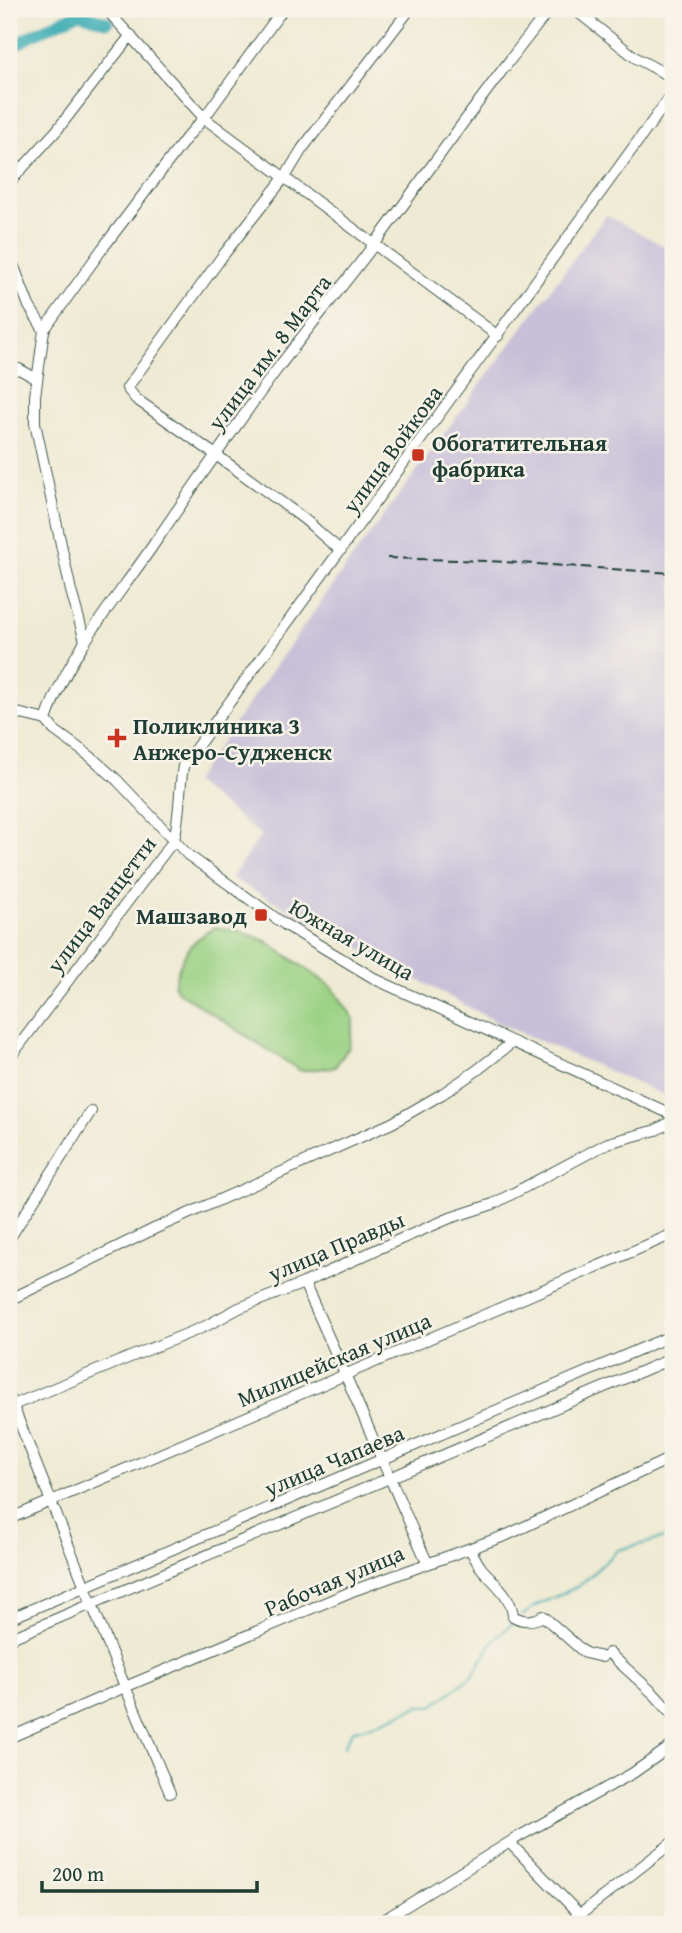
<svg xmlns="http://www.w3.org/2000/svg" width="682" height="1933" font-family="'Gentium Book Plus',serif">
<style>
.industrial{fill:#c7c0d8}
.green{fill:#9bd284;stroke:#5d885c;stroke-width:2}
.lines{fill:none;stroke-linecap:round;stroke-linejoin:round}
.stream{stroke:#39abb3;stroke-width:2}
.river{stroke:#39abb3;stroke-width:12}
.minor-casing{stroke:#3e574c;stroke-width:12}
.minor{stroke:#fff;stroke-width:10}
.rail{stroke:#1f3d34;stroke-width:2;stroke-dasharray:10 5;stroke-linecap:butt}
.poi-dot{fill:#c8321e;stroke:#f7f3e8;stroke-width:2.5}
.labels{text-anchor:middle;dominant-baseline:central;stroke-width:5;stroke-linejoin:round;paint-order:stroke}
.street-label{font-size:23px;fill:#1f3d34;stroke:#f7f3e8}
.poi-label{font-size:23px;font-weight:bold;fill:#1f3d34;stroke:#f7f3e8;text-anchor:start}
</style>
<rect width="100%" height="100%" fill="#f7f3e8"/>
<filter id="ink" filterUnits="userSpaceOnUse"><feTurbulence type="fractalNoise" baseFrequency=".0143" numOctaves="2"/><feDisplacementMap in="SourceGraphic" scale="14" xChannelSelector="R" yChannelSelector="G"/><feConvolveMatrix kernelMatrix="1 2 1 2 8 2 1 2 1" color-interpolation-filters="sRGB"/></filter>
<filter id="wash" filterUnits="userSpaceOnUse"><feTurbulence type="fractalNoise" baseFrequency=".00686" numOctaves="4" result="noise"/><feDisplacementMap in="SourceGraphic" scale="28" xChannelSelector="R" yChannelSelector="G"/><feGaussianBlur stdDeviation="1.57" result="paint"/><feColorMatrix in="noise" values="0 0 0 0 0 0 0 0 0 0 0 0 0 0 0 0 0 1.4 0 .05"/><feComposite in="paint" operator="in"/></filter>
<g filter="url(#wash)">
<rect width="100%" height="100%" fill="#efead3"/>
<polygon class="industrial" points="606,215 673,251 673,1099 496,1022 231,878 261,835 193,782 347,565"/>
<path class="green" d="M 214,928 L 233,929 L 266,941 L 332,987 L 354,1019 L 349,1047 L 335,1067 L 301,1071 L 180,993 L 174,986 C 180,958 188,942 214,928 Z"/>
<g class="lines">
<g class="stream">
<polyline points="522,1616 535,1606 579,1586 618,1550 673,1536"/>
<polyline points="344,1747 352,1731 381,1722 419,1706 433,1706 473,1675 492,1642 514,1622"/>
</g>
<polyline class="river" points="9,49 32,35 79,13 107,22"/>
</g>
</g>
<g filter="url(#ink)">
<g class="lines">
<g class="minor-casing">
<g id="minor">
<polyline points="106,9 204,118 498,336"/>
<path d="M 550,9 C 489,84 434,164 376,242 C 343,286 308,328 275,372 C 235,427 195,484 156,541 C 117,599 68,653 46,720 L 54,730 L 91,757 L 117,780 L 188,855 L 284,924 L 377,980 L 673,1115"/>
<polyline points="574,9 636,58 673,78"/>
<polyline points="9,183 57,130 131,35"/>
<polyline points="9,254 29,306 44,330"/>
<polyline points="44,330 102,249 187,137 204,118 283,9"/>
<polyline points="44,330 35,396 35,423 71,591 85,641"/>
<polyline points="9,371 19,369 37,379"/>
<path d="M 341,550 C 326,540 314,526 300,516 C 246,476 191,437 136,399 L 127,388 L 221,258 L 287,174 L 302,149 L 410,9"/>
<polyline points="9,711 46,720"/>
<path d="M 9,1059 L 174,840 C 180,816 179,791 183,766 L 673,93"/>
<polyline points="9,1239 91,1111"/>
<path d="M 304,1283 C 347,1375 385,1469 427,1562"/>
<polyline points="9,1300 154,1229 392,1123 442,1094 476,1071 513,1042"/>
<polyline points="9,1396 119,1672 170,1793"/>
<polyline points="13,1405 206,1326 239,1308 304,1283 380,1248 450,1218 493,1204 608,1143 656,1130 673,1121"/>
<polyline points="9,1519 673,1234"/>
<path d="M 470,1549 C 474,1556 477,1563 482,1569 C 495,1584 511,1595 513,1616 C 523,1622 532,1622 543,1616 L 585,1653 L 602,1657"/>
<polyline points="9,1619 673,1335"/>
<polyline points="9,1639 673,1358"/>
<polyline points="609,1653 654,1694 673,1715"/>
<polyline points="9,1738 125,1687 355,1590 507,1535 673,1457"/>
<polyline points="510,1843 580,1915"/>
<polyline points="377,1924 518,1837 633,1773 673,1745"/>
<polyline points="568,1924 673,1842"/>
</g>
</g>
<use href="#minor" class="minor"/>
<polyline class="rail" points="387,558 489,561 673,573"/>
</g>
</g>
<g class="poi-dot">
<rect x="411" y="448" width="14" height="14" rx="3.5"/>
<path d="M113.5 727.5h7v7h7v7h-7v7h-7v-7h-7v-7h7z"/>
<rect x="254" y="908" width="14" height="14" rx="3.5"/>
</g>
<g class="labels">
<g class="street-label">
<text transform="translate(269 352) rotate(-53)">улица им. 8 Марта</text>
<text transform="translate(392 449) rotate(-54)">улица Войкова</text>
<text transform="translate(101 904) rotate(-53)">улица Ванцетти</text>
<text transform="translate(352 939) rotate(30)">Южная улица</text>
<text transform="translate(336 1246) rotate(-23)">улица Правды</text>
<text transform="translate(334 1359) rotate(-23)">Милицейская улица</text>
<text transform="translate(334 1460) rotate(-23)">улица Чапаева</text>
<text transform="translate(334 1580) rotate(-23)">Рабочая улица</text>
</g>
<g class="poi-label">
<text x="432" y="442">Обогатительная<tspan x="432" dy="26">фабрика</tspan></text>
<text x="133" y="725">Поликлиника 3<tspan x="133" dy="26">Анжеро-Судженск</tspan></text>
<text x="247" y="915" text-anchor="end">Машзавод</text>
</g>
</g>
<rect width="682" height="1933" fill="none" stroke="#f7f3e8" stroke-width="35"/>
<path d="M42 1881v10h215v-10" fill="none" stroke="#1f3d34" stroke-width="3.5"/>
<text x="52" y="1881" font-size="21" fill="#1f3d34" stroke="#f7f3e8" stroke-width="5" paint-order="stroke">200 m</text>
</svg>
